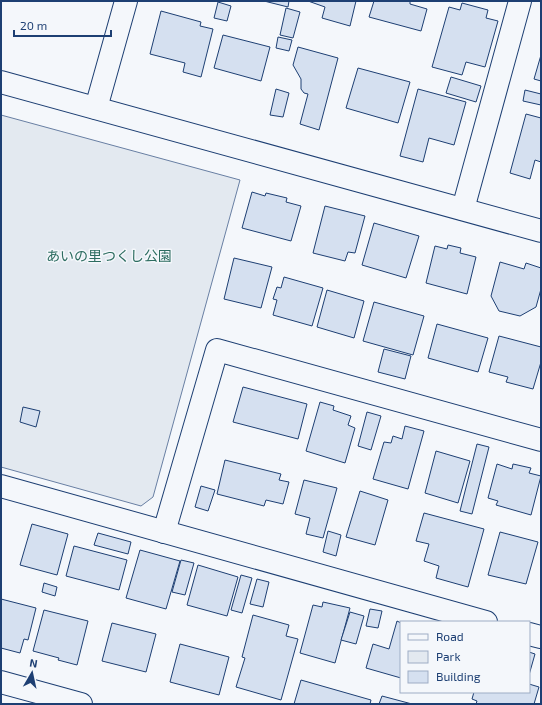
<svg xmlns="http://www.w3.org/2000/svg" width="542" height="705" font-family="'Exo 2','Noto Sans JP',sans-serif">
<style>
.green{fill:#e3e9f0;stroke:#687fa3}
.building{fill:#d5e0f0;stroke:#1d3f73}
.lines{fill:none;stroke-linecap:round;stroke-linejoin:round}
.minor-casing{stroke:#1d3f73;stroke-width:24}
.minor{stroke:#f4f7fb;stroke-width:22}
.labels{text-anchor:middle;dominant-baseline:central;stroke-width:3;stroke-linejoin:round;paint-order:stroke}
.park-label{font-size:14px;fill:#2c6c60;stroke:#f4f7fb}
</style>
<rect width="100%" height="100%" fill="#f4f7fb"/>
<polygon class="green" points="1,115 240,180 153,497 141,506 1,467"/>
<g class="building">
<polygon points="264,1 289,1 288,7"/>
<polygon points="308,1 356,1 350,26 322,18 325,7"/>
<polygon points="374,1 410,1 410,4 427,9 421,31 369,17"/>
<polygon points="218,2 231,6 227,21 214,18"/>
<polygon points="462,3 488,10 486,18 498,21 485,67 466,62 462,75 432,67 449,7 460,10"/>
<polygon points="286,8 300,12 293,38 280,35"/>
<polygon points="161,11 201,22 200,26 213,29 201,77 183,72 185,63 150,54"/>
<polygon points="223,35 270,47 261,81 214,68"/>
<polygon points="278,37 292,40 289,51 276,48"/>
<polygon points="298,47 338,58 319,130 300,124 308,94 304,93 301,89 301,79 293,65"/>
<polygon points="541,55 541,81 534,79"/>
<polygon points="358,68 410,82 398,123 346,108"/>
<polygon points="451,77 481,86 476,102 446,93"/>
<polygon points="276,89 289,93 283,117 270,115"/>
<polygon points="418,89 466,102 454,145 429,138 423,162 400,156"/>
<polygon points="525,90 541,94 541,105 523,101"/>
<polygon points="526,114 541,118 541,162 535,160 530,179 510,173"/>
<polygon points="252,192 265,196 266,193 287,198 286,202 301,206 291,241 242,228"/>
<polygon points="325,206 365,216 355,253 348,252 345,261 313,253"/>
<polygon points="374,223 419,236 406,278 362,265"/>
<polygon points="448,245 461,248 460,253 476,257 467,294 426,283 435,246 447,249"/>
<polygon points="234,258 272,267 261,308 224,299"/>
<polygon points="500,262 524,269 526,263 541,268 541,289 536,307 520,316 499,311 491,296"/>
<polygon points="284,277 323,288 312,326 273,315 277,300 273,299 277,287 281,288"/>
<polygon points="327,290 364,301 354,338 317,327"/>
<polygon points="374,302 424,316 413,355 363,341"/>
<polygon points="437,324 488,338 478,372 428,358"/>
<polygon points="499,336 541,347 541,362 533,389 506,382 508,377 489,372"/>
<polygon points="384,349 411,356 405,379 378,372"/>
<polygon points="243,387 307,404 298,439 233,422"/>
<polygon points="320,402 334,406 333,410 351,416 348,425 355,428 345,463 306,451"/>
<polygon points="23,407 40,411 36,427 20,422"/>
<polygon points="367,412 381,416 371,450 358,446"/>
<polygon points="405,426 424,431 408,489 373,479 384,442 391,443 393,436 402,439"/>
<polygon points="477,444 489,447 472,514 460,511"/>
<polygon points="436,451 470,461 458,503 425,493"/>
<polygon points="225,460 281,474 279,480 289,482 283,504 266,500 264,506 217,494"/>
<polygon points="497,464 512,469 513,464 531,468 529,473 541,476 531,515 496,505 498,501 488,498"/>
<polygon points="304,480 337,488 323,538 306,534 310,518 295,514"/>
<polygon points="201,486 215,490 208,511 195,507"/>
<polygon points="360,491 388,500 375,545 346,537"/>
<polygon points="424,513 484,529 468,587 436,578 439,566 424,561 429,544 416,541"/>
<polygon points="32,524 68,534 57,575 20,565"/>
<polygon points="328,531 341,535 336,556 323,552"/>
<polygon points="500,532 538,542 526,584 488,575"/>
<polygon points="98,533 131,542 128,554 94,545"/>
<polygon points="74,546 127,560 119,590 66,576"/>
<polygon points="140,550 180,561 166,609 126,598"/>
<polygon points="181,560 194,563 185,595 172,592"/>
<polygon points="198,565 238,577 227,616 187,605"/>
<polygon points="241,575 252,578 242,613 231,610"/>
<polygon points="257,579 269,582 263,607 250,604"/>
<polygon points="44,583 57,587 55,596 42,592"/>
<polygon points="1,599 36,608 28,640 24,639 20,653 1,648"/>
<polygon points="323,602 350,608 335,663 300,653 313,605 322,607"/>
<polygon points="370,609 382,611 378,628 366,626"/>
<polygon points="44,610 88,621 77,665 58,660 59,658 33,651"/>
<polygon points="350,612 364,616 356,644 341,640"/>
<polygon points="253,615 289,625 286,636 298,639 281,700 236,687 245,658 242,657"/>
<polygon points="397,621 401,623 401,678 366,668 373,644 389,649"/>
<polygon points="112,623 156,634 146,672 102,661"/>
<polygon points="180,644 229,657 219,695 170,682"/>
<polygon points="529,652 535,654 529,675"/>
<polygon points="301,680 371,700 370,704 294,704"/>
<polygon points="529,684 539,687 534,704 476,704 477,701 472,699 474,692 529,692"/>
<polygon points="382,696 412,704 379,704"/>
</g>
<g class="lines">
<g class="minor-casing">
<g id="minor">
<polyline points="1,82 541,231"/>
<polyline points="96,108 126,1"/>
<polyline points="463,209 520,1"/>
<polyline points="1,486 486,622"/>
<polyline points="164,532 217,350 541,440"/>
<polyline points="529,634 541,637"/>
<polyline points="1,682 81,704"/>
</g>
</g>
<use href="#minor" class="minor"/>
</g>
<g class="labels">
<g class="park-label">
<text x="109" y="255">あいの里つくし公園</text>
</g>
</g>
<rect width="542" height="705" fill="none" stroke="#1d3f73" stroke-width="4"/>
<rect x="400" y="621" width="130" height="72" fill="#f4f7fb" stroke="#9eadc5"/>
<rect x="408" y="634" width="20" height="6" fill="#f4f7fb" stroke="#9eadc5"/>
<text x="436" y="641" font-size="12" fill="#1d3f73">Road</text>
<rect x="408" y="651" width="20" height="12" fill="#e3e9f0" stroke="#9eadc5"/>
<text x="436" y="661" font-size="12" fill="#1d3f73">Park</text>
<rect x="408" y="671" width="20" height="12" fill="#d5e0f0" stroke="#9eadc5"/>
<text x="436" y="681" font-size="12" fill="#1d3f73">Building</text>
<g transform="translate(32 673) rotate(9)" stroke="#f4f7fb" stroke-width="3" paint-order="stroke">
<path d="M0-3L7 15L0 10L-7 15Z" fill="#1d3f73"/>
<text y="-6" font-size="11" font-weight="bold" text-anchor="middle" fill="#1d3f73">N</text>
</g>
<path d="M14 30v6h97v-6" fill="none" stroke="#1d3f73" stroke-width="2"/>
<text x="20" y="30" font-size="12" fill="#1d3f73" stroke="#f4f7fb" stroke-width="3" paint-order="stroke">20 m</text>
</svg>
